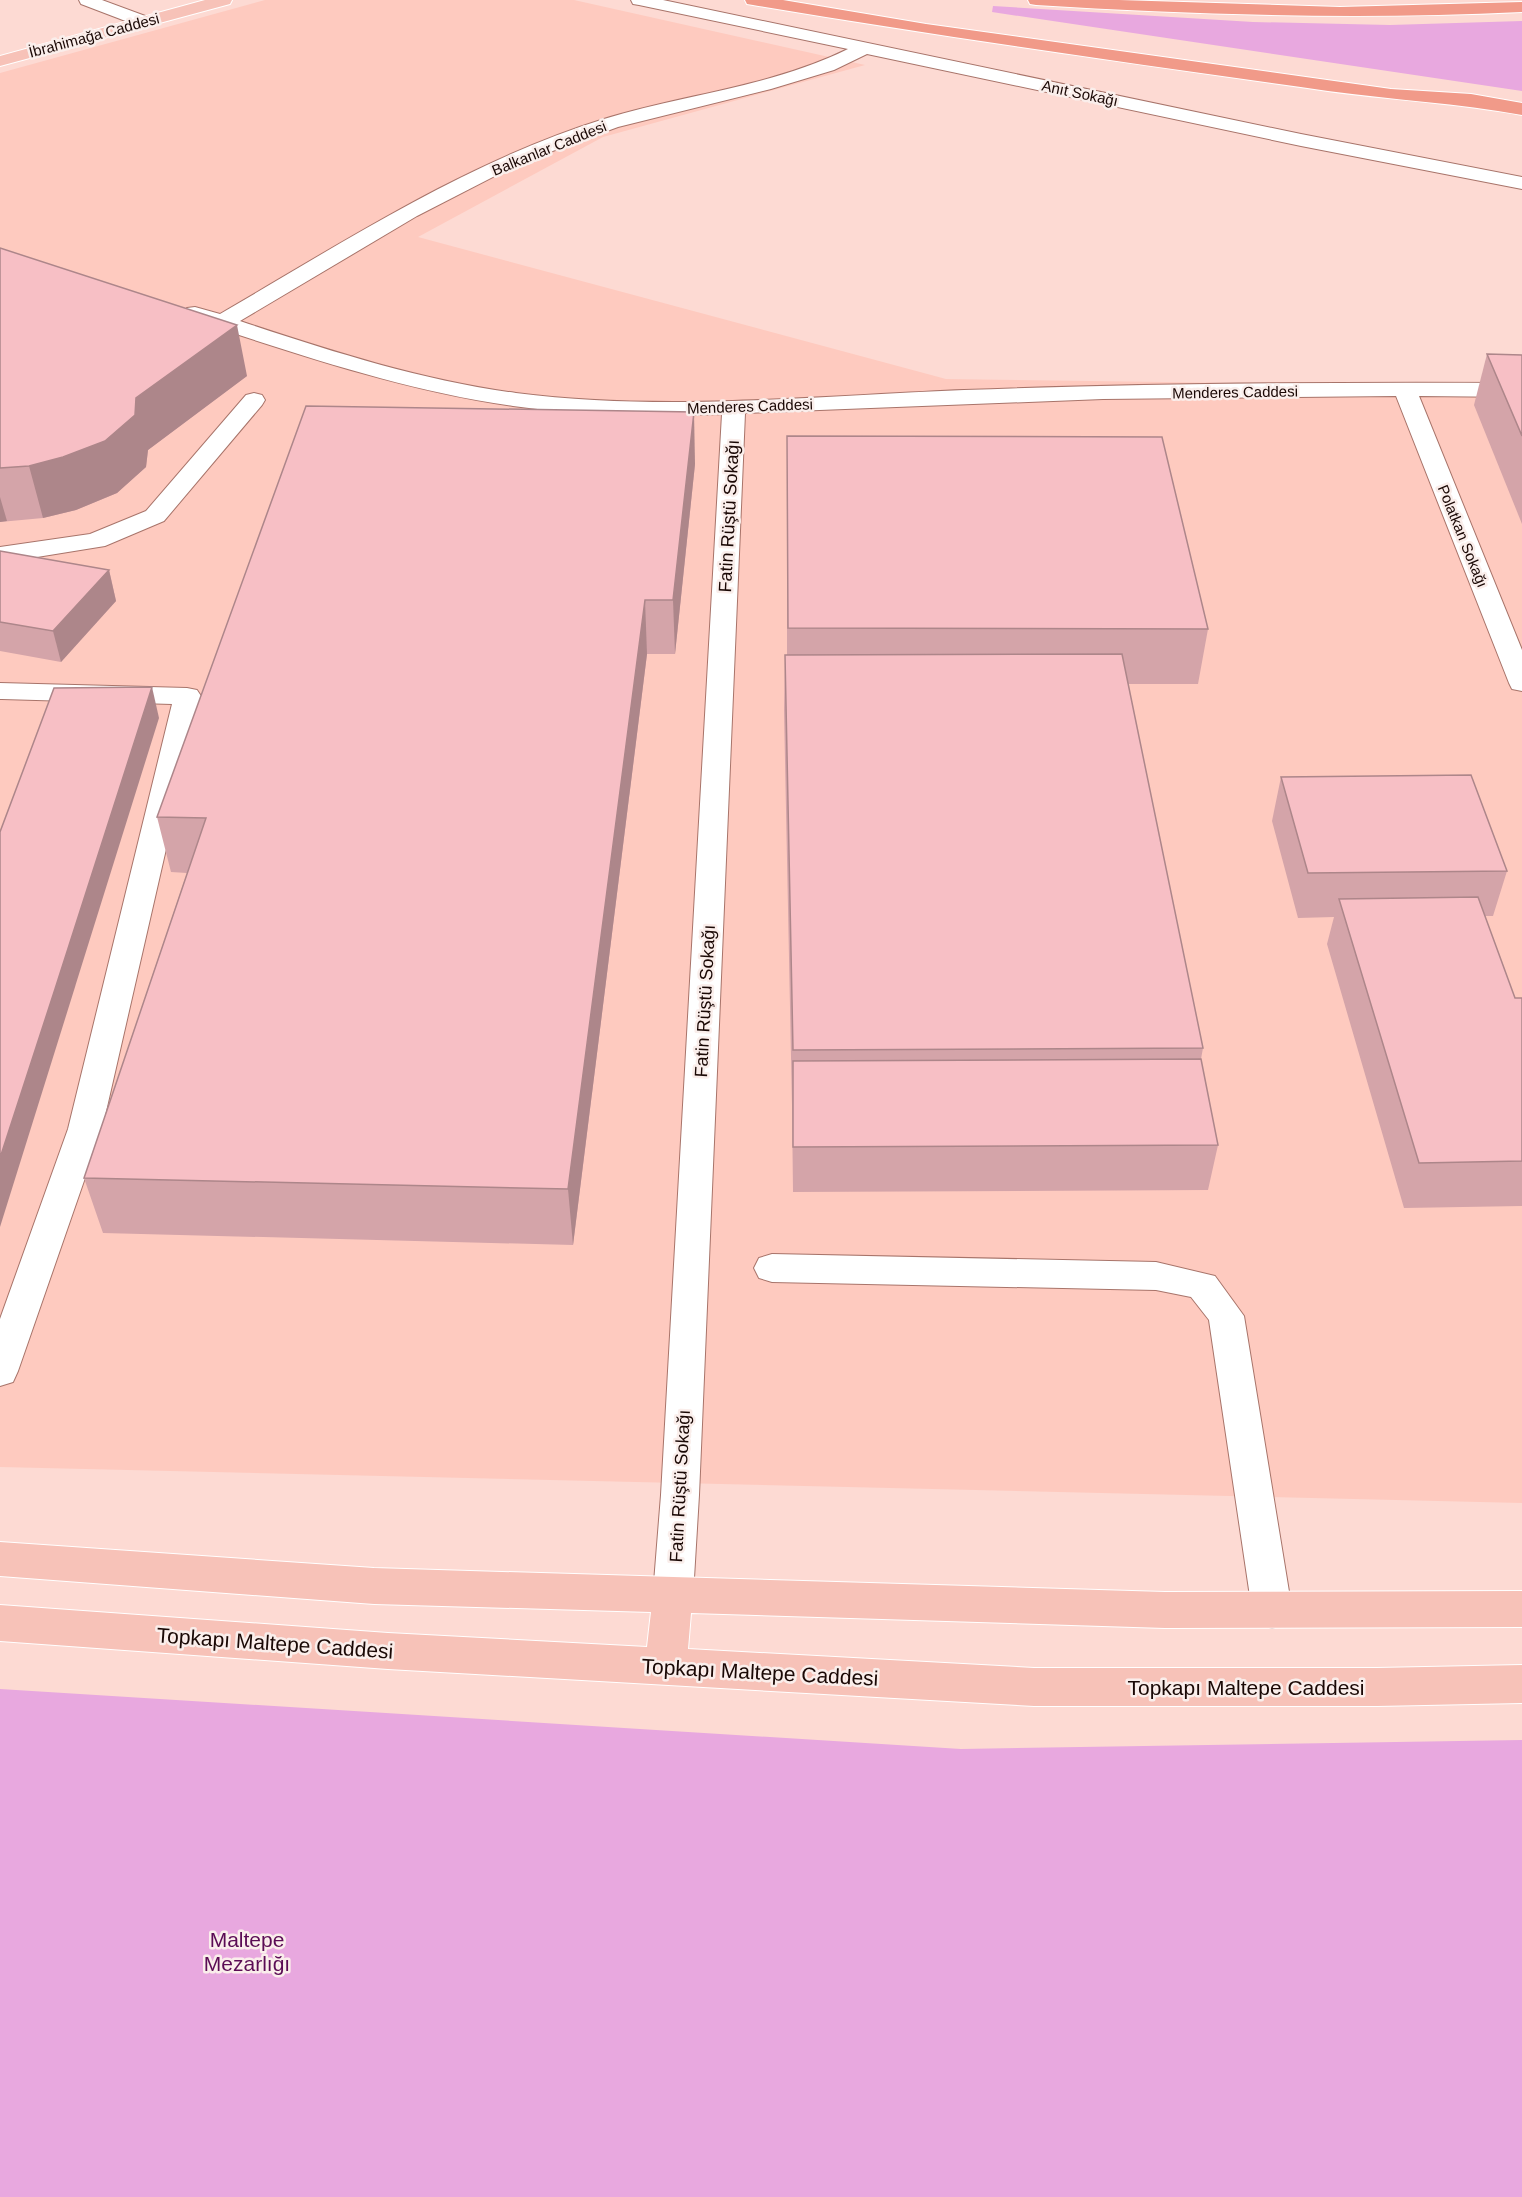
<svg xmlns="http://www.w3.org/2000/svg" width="1522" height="2197" font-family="Helvetica,sans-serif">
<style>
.built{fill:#fecabf}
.green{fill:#e8a8df}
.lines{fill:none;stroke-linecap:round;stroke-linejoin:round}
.minor-casing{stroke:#a8746a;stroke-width:2}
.major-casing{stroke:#fff;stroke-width:2}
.highway-casing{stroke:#fff;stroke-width:2}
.minor{fill:#fff;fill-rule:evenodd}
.major{fill:#f7c2b8;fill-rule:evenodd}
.highway{fill:#f19a89;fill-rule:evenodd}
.wall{fill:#d4a4a9}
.shaded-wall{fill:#ad868a}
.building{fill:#f7bfc5;stroke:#ad868a;stroke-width:1.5}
.labels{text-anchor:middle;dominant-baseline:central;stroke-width:5;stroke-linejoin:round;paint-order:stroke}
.far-street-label{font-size:15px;fill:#1a0805;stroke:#faeeeb}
.street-label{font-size:18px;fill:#1a0805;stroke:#faeeeb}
.near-street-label{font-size:21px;fill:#1a0805;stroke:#faeeeb}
.near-park-label{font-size:21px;fill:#5b0c55;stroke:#faeeeb}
</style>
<rect width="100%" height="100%" fill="#fddad3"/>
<polygon class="built" points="265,0 574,0 865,65 603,137 418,237 946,379 1522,387 1522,1503 0,1467 0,73"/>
<g class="green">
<polygon points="993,6 1253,22 1390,25 1522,21 1522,91 992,12"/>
<polygon points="0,1689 961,1749 1522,1740 1522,2197 0,2197"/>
</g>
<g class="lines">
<g class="minor-casing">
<g id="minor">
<polygon points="79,0 102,0 148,17 151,21 148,25 136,25 81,4"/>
<path d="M 631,0 L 663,0 L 1301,134 L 1522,177 L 1522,189 L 1301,146 L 867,54 L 834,70 L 771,89 L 618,127 L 520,163 L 417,216 L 240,321 C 330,351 421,380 516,393 C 664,412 815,396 964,390 C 1150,383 1336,382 1522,383 L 1522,397 L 1419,396 L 1522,650 L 1522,691 L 1512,689 L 1509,683 L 1396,396 L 1103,399 L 745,413 L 699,1495 L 693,1595 L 687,1607 L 673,1613 L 659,1607 L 653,1595 L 661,1495 L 722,414 C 652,416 582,416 513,406 C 401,390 294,353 187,318 L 184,313 L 187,308 L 195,307 L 220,314 C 344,242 466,162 604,119 C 685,94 771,87 848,49 L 639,5 L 633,4 Z"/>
<polygon points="254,393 262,395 265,400 262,405 164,521 105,546 0,563 0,547 90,534 146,511 246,395"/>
<polygon points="0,683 187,688 197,690 201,696 102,1129 18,1371 13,1382 0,1386 0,1319 68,1129 172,704 2,699 0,699"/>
<polygon points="772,1254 1156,1262 1215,1276 1244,1316 1292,1610 1286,1623 1272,1628 1258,1623 1252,1610 1209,1320 1191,1297 1156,1290 772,1282 759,1278 754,1268 759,1258"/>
</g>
</g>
<g class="major-casing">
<g id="major">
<polygon points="205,0 232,0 230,4 0,66 0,56"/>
<polygon points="0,1542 374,1568 1165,1592 1522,1591 1522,1627 1165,1628 691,1613 688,1649 1034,1668 1377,1668 1522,1665 1522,1703 1377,1706 1034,1706 388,1669 0,1641 0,1605 388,1633 647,1647 651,1612 374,1604 0,1576"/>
</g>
</g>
<g class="highway-casing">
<g id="highway">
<path d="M 745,0 L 783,0 L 926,24 L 1391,89 L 1471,94 L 1522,103 L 1522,115 C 1458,103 1393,100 1328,91 C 1136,64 944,37 753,5 L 747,4 Z"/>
<path d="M 1028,0 L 1119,0 L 1340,7 L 1522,2 L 1522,12 C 1360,20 1198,15 1036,5 L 1030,4 Z"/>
</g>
</g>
<use href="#minor" class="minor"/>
<use href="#major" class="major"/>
<use href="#highway" class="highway"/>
</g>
<g class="wall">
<polygon points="0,248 247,376 148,450 146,467 117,493 76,510 43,518 0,522"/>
<polygon points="1487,354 1522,355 1522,524 1474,405"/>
<polygon points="787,436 1208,629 1198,684 1128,684 1203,1048 1201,1059 1218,1145 1208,1190 793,1192 792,1106 784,710 785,655 787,655"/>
<polygon points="695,464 675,654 647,654 573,1245 103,1233 84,1178 187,873 171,872 157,817"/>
<polygon points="0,551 109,570 116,601 61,662 0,651"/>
<polygon points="1281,777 1507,871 1493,916 1485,916 1515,998 1522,998 1522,1206 1404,1208 1327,944 1334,917 1298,918 1272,821"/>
</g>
<g class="shaded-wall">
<polygon points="237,325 247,376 148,450 146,467 117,493 76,510 43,518 29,466 136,398"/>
<polygon points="694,412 695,464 675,654 673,600"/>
<polygon points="0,497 7,521 0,522"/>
<polygon points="109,570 116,601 61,662 53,631"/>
<polygon points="645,600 647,654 573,1245 568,1189"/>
<polygon points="152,687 159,718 0,1227 0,1158"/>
</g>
<g class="building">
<polygon points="0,248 237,325 136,398 135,415 105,441 63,457 29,466 0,468"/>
<polygon points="1487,354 1522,355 1522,436"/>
<polygon points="306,406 694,412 673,600 645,600 568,1189 84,1178 206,818 157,817"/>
<polygon points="787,436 1162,437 1208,629 788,628"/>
<polygon points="0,551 109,570 53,631 0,622"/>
<polygon points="1122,654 1203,1048 793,1050 785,655"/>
<polygon points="152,687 55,989 0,1158 0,832 54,688"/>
<polygon points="1471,775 1507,871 1308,873 1281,777"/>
<polygon points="1478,897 1515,998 1522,998 1522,1161 1419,1163 1339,899"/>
<polygon points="1201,1059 1218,1145 793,1147 793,1061"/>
</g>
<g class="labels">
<g class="far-street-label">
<text transform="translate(94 35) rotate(-15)">İbrahimağa Caddesi</text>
<text transform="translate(1080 93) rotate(12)">Anıt Sokağı</text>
<text transform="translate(549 148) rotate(-22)">Balkanlar Caddesi</text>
<text transform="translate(1235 392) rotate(-1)">Menderes Caddesi</text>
<text transform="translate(750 406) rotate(-2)">Menderes Caddesi</text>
<text transform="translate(1463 536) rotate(68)">Polatkan Sokağı</text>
</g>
<g class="street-label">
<text transform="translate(729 516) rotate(-87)">Fatin Rüştü Sokağı</text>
<text transform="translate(705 1001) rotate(-87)">Fatin Rüştü Sokağı</text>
<text transform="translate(680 1486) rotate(-87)">Fatin Rüştü Sokağı</text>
</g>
<g class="near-street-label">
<text transform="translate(275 1643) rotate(4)">Topkapı Maltepe Caddesi</text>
<text transform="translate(760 1672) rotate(3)">Topkapı Maltepe Caddesi</text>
<text x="1246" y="1687">Topkapı Maltepe Caddesi</text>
</g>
<g class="near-park-label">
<text x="247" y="1939">Maltepe<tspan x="247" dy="24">Mezarlığı</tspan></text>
</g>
</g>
</svg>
